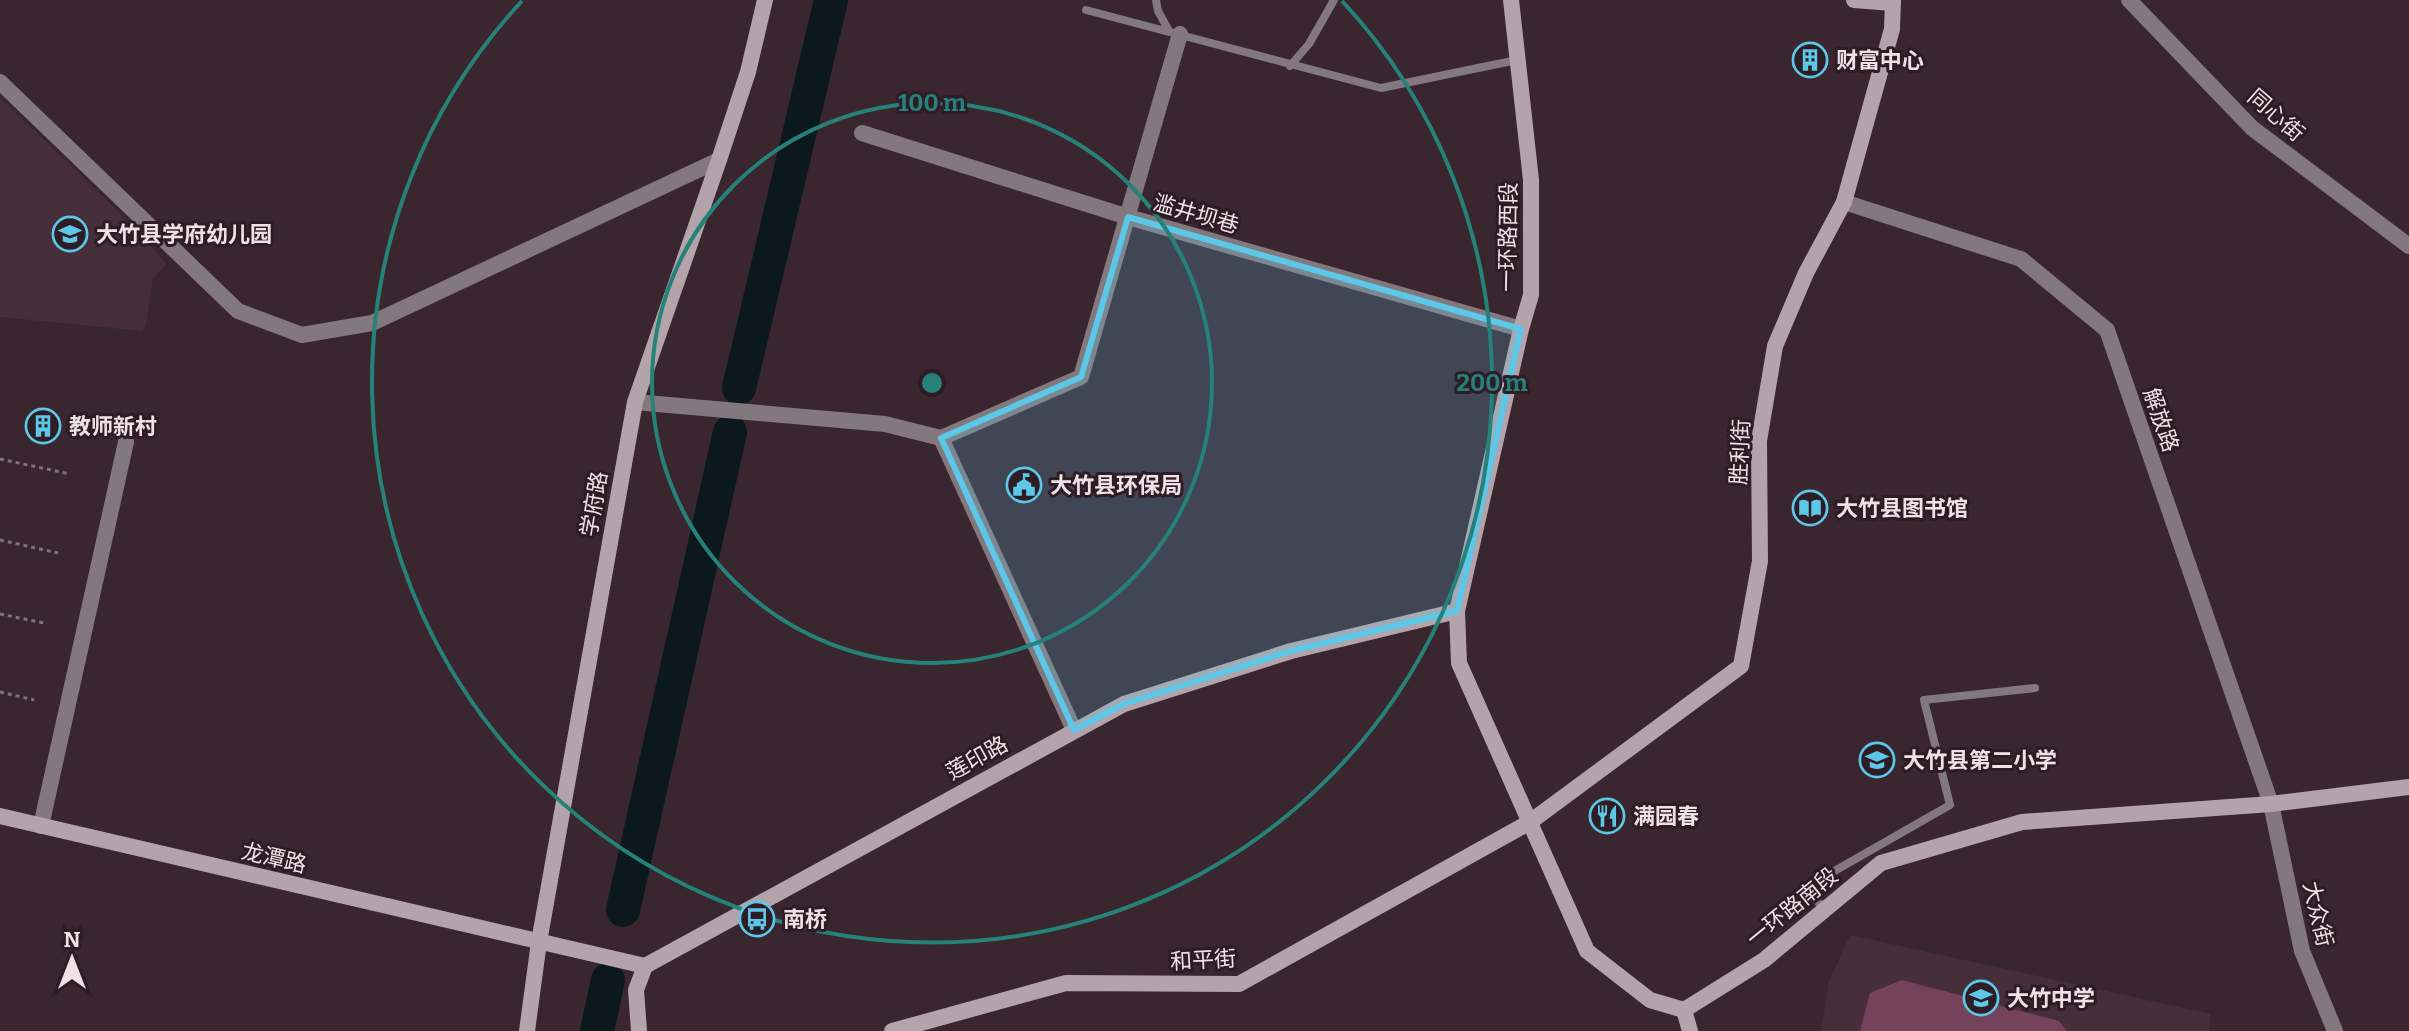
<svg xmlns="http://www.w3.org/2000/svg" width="2409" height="1031" font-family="Bitter,'Noto Sans SC',serif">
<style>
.built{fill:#462e3a}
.green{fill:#75425c}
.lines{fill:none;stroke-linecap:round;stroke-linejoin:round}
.river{stroke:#0b191e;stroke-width:34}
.path{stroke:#837279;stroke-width:3;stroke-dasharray:4 4;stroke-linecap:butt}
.lane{stroke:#82787d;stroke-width:8}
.street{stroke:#82787d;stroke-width:16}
.secondary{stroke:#b3a3aa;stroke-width:16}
.marked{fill:#5dc7e8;fill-opacity:0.2;stroke:#5dc7e8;stroke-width:6;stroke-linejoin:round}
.ring{fill:none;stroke:#25817a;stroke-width:4}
.labels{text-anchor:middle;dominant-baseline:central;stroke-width:6;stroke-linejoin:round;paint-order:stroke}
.poi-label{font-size:22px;font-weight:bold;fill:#efe2e7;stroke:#2e1d25;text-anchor:start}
.street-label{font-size:22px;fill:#efe2e7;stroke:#2e1d25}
.centre{fill:#25817a;stroke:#2e1d25;stroke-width:4}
.ring-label{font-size:24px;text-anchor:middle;font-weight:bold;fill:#25817a;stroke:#2e1d25;stroke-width:6;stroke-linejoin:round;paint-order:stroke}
</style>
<rect width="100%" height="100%" fill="#39262f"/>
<g class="built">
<polygon points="0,98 112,205 167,264 153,278 146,325 142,331 0,317"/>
<polygon points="1850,935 2211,1014 2209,1031 1821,1031 1829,981"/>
</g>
<polygon class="green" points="1902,980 2059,1021 2067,1031 1860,1031 1870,993"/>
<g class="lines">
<g class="river">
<polyline points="739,388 831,0"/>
<polyline points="623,910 730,432"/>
<polyline points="597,1031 608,980"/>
</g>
<g class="path">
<polyline points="0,459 70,474"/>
<polyline points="0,540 58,553"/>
<polyline points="0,614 44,623"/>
<polyline points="0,692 34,700"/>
</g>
<g class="lane">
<polyline points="1156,0 1158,11 1169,31"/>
<polyline points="1086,10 1381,88 1517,60"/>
<polyline points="1290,66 1309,44 1334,0"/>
<polyline points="1825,908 1803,889 1950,805 1924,700 2035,688"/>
</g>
<g class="street">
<polyline points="2129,0 2252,128 2409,246"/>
<polyline points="0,82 238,311 302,335 372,323 719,160"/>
<polyline points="862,133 1128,217 1521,329"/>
<polyline points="1844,202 2021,259 2107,330 2271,804 2302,951 2335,1031"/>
<polyline points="635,402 885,424 941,438 1081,377 1180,34"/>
<polyline points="941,438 1074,730"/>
<polyline points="41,826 126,442"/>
</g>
<g class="secondary">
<polyline points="1511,0 1531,180 1531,295 1521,329 1457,611 1459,663 1587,951 1650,1000 1684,1010 1764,960 1881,863 2022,822 2271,804 2409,787"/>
<polyline points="1854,0 1893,3"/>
<polyline points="0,816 645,966 1124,704 1291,651 1457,611"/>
<polyline points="1684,1010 1690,1031"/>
<polyline points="527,1031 539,942 635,402 719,160 748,72 765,0"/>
<polyline points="639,1031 636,990 645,966"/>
<polyline points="892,1031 1066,983 1239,984 1530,822 1741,666 1760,561 1759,441 1775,346 1806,273 1844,202 1892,29 1893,0"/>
</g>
</g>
<path class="marked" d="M 1128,217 L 1521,329 L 1457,611 L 1291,651 L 1124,704 L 1074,730 L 941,438 L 1081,377 Z"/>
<g class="ring">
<circle cx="932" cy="383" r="280"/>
<path d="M1342 1A560 560 0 1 1 522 1"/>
</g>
<defs>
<g id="building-ring" transform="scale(1.8)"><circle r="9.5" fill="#2e1d25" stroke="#5dc7e8" stroke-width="1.5"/><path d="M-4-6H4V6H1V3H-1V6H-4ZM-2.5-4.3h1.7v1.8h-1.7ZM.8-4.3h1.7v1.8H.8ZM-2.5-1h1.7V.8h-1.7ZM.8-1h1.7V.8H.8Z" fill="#5dc7e8"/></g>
<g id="school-ring" transform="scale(1.8)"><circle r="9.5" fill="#2e1d25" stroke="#5dc7e8" stroke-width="1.5"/><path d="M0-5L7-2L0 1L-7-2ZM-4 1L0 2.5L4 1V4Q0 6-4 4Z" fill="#5dc7e8"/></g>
<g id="civic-ring" transform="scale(1.8)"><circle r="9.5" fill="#2e1d25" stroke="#5dc7e8" stroke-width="1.5"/><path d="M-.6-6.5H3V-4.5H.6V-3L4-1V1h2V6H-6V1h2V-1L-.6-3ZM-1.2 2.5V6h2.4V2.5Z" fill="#5dc7e8"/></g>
<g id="library-ring" transform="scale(1.8)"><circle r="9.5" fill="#2e1d25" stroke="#5dc7e8" stroke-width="1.5"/><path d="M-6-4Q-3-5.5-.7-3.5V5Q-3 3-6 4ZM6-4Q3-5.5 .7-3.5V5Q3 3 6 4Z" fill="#5dc7e8"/></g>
<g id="restaurant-ring" transform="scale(1.8)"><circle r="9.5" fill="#2e1d25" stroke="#5dc7e8" stroke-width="1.5"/><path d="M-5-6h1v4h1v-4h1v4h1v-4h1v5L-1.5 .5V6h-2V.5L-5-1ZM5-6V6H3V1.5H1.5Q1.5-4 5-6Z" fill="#5dc7e8"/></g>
<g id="bus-ring" transform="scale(1.8)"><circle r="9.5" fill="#2e1d25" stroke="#5dc7e8" stroke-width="1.5"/><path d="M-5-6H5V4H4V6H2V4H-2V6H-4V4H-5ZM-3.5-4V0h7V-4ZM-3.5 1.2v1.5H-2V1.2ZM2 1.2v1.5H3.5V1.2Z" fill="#5dc7e8"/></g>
</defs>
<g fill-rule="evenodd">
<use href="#building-ring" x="1810" y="60"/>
<use href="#school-ring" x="70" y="234"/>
<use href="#building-ring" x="43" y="426"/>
<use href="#civic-ring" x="1024" y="485"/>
<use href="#library-ring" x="1810" y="508"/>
<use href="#school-ring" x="1877" y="760"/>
<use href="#restaurant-ring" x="1607" y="816"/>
<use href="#bus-ring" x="757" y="919"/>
<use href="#school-ring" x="1981" y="998"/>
</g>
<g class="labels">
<g class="poi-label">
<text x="1836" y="60">财富中心</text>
<text x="96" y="234">大竹县学府幼儿园</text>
<text x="69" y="426">教师新村</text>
<text x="1050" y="485">大竹县环保局</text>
<text x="1836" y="508">大竹县图书馆</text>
<text x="1903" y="760">大竹县第二小学</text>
<text x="1633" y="816">满园春</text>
<text x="783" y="919">南桥</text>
<text x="2007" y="998">大竹中学</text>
</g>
<g class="street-label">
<text transform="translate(2276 115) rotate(41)">同心街</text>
<text transform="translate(1196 214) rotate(16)">滥井坝巷</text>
<text transform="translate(1508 237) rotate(-89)">一环路西段</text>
<text transform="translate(2161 420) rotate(71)">解放路</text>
<text transform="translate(1740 452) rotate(-87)">胜利街</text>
<text transform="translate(594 504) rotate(-80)">学府路</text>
<text transform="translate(977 758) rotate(-29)">莲印路</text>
<text transform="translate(274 858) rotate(13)">龙潭路</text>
<text transform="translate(1792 907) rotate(-39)">一环路南段</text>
<text transform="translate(2318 914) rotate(77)">大众街</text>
<text transform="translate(1203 960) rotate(-3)">和平街</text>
</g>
</g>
<circle cx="932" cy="383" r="12" class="centre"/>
<g class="ring-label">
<text x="932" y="111">100 m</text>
<text x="1492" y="391">200 m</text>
</g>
<g transform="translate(72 959)" stroke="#2e1d25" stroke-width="6" paint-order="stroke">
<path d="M0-6L14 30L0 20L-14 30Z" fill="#efe2e7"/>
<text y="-12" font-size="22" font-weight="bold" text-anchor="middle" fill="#efe2e7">N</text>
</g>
</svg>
